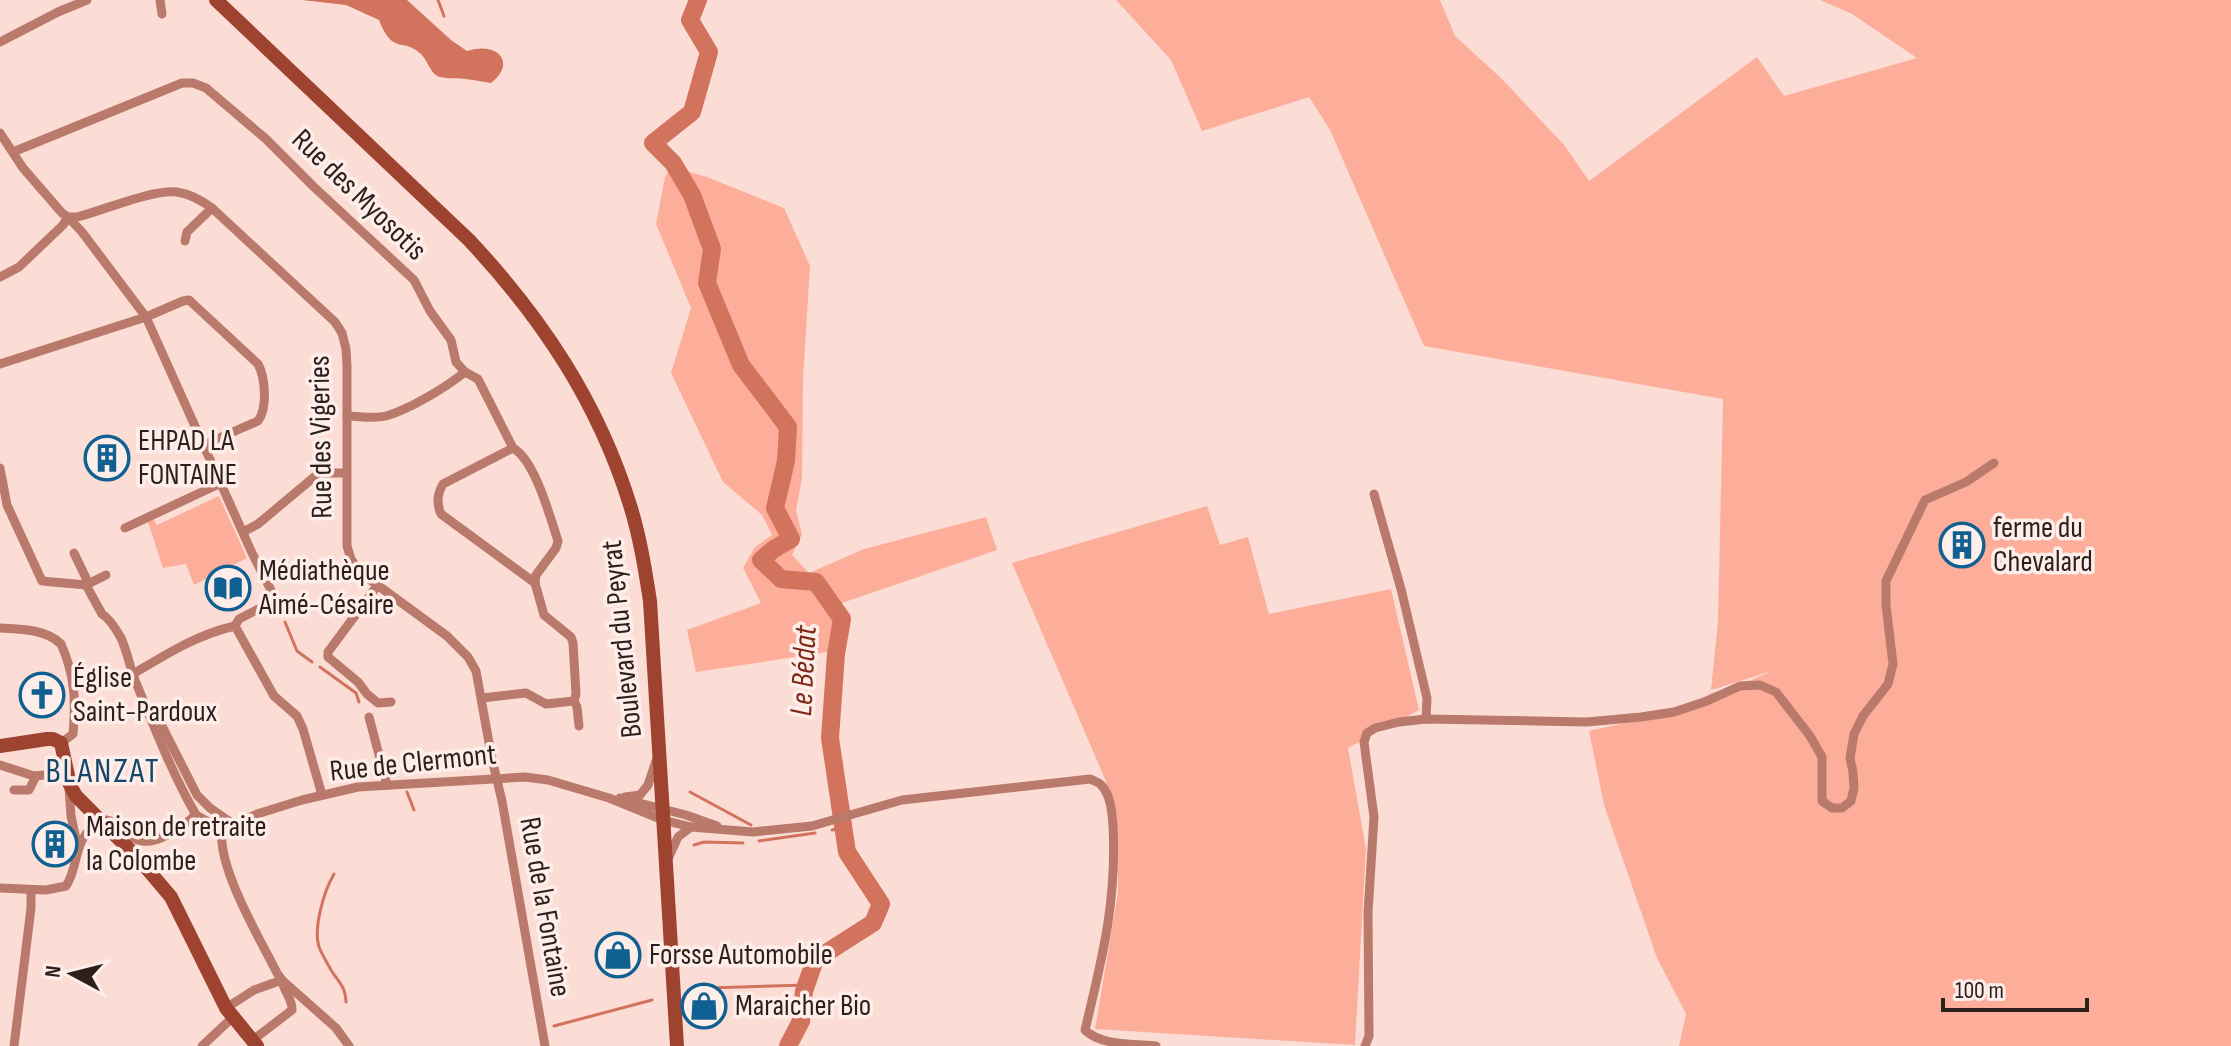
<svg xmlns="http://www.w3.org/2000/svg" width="2231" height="1046" font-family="'Sofia Sans Condensed',sans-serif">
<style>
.green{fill:#fcae9b}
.water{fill:#d2735d}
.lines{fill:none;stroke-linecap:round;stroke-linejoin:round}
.stream{stroke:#d2735d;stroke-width:3}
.river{stroke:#d2735d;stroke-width:18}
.street{stroke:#ba7a6b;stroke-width:9}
.secondary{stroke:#9e4330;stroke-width:14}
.labels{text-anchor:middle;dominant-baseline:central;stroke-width:7;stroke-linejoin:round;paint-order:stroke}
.street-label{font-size:30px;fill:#2d1f1c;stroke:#feeeea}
.poi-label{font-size:30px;fill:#2d1f1c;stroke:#feeeea;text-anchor:start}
.water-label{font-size:32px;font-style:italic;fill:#7f2916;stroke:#feeeea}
.quarter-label{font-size:34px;letter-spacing:2px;fill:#15476b;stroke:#feeeea}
</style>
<rect width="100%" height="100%" fill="#fcddd6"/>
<g class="green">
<polygon points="1116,0 1440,0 1455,36 1502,79 1565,146 1589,181 1757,57 1784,96 1917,58 1852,14 1820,0 2231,0 2231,1046 1679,1046 1686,1014 1657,958 1604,805 1589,731 1674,712 1712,693 1742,684 1772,671 1711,690 1718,621 1723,399 1424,346 1330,130 1309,97 1202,131 1171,60"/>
<polygon points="671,167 707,177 784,208 810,266 803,380 802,478 796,510 802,535 792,555 809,573 864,549 986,517 997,550 839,604 850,628 841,650 696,672 687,630 761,603 743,568 755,547 772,535 762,515 723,482 671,373 691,308 656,224 665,177"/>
<polygon points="219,496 247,558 194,585 186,564 163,568 148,522 153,519 157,525"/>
<polygon points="1207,506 1220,545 1248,537 1269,614 1391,589 1419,710 1348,748 1366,849 1355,1045 1095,1029 1118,892 1117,829 1105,779 1012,563"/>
</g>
<path class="water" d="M 302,0 L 407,0 L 451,40 L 467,51 C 498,41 517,63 491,83 C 483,82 475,80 466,79 C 458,78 448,79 440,77 C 431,75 428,61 421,54 C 403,37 393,56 379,20 L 346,5 Z"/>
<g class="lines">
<g class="stream">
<polyline points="438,0 444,16"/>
<polyline points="285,622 297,651 312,662"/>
<polyline points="320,667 356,693 359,702"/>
<polyline points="407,792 414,810"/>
<polyline points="690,792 751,825"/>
<polyline points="832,830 840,828 838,821"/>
<polyline points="759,841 815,833"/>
<polyline points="694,845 704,842 743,843"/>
<path d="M 334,874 C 324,891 313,928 319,947 C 322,954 327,963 331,970 C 339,983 345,985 346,1002"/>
<polyline points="708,988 806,985"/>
<polyline points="554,1026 652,1000"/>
</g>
<polyline class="river" points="698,0 690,20 709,52 692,112 653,143 673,163 692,195 712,249 707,283 741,365 788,427 786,461 775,508 791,539 774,549 761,560 781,579 816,582 842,619 836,654 830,738 847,852 881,904 873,923 815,960 804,991 801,1021 788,1046"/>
<g class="street">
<polyline points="160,0 162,14"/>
<polyline points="0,42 58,12 87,0"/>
<path d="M 0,133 L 23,168 L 62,213 L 68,217 L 77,217 C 105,210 149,190 177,192 C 190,194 201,200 212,208 L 335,322 L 342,333 L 346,349 L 347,366 L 347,546 L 351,559 L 361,573 L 447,636 L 468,657 L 476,671 L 492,759 L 502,801 L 545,1046"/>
<path d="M 13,152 L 182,83 L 193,83 L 206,88 L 266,139 L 315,188 L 414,280 L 430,311 L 451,340 L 456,362 L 465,372 L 478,379 L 513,448 C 535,460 550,517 558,541 L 556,548 L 536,575 L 535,583 L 544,615 L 571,637 L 573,643 L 576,694 L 574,701 L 546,704 L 526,693 L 482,698"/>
<polyline points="185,241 187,232 212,208"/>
<polyline points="0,277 19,267 63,225 68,217 82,232 146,317 252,553 276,600 239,619 235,626"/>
<path d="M 0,364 L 146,317 L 183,301 L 189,300 L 258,364 C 265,377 268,408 258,421 L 203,445"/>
<path d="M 347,416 C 359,416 374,419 386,416 C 410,409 445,388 465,372"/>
<path d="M 513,448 L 443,484 C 437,494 436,503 441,514 L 535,583"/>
<path d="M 0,468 L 7,505 L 42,581 L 86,585 L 102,614 C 110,619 116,629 121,638 C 128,653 130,670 137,685 C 155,729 172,773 196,815"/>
<polyline points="1374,494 1401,589 1427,698 1426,719"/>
<polyline points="125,528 221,483"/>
<polyline points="243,532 258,524 319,473 346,473"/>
<polyline points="74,553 86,578 86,585 106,575"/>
<polyline points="377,586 328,652 328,657 358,682 367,694 378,703 391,702"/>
<polyline points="235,626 274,696 297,716 303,729 322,795"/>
<path d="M 0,628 C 20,629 46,629 61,644 C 75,676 76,699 73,734 L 61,743"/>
<path d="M 133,674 C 165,655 198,634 235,626"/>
<polyline points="574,701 577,707 579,726"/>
<polyline points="150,716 156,717 162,726 197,795 210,808 233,824"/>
<polyline points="369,717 387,785"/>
<polyline points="0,765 34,776 67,773"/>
<polyline points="69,788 71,816 78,849"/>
<polyline points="14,790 29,790 36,776"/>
<polyline points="625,797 640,795 648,785 656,761"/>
<polyline points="620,798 686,815 717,826"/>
<path d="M 222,830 C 217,867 260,939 277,973 L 282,980 L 336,1028 L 349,1046"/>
<polyline points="668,859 678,837 691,827"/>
<path d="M 0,888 L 46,890 L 66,886 C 77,870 74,849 86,834 C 113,800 118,838 142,841 C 160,844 183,826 196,815 L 222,830 L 257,814 L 302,800 L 358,787 L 525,777 L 548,780 L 609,798 L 663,820 L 691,827 L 753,832 L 812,826 L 902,800 L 1090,779 C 1092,780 1100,783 1101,785 C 1111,795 1112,813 1113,826 C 1117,901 1102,959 1085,1030 C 1101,1046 1135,1044 1156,1046"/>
<path d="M 226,1008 L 254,990 L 282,980 C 283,991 293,999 292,1010 L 253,1040"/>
<polyline points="14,1046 31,908 31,890"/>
<polyline points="202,1046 232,1018"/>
<polyline points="1365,1046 1369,1036 1368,913 1374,817 1364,742 1367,733 1375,728 1399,722 1426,719 1587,722 1641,717 1674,712 1707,701 1740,686 1760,685 1776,692 1810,736 1822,757 1822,801 1832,808 1842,808 1851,801 1854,788 1853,772 1850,758 1854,734 1863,716 1888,684 1893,664 1886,605 1886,581 1925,500 1966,482 1994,463"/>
</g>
<g class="secondary">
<path d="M 216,0 L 469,240 C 542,318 598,402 630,505 C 640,537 645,569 650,601 L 677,1046"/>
<polyline points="0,746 47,739 53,739 61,743 70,785 76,796 138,858 171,897 226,1008 257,1046"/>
</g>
</g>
<defs>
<g id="building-ring" transform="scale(2.3)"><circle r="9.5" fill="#feeeea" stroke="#116092" stroke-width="1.5"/><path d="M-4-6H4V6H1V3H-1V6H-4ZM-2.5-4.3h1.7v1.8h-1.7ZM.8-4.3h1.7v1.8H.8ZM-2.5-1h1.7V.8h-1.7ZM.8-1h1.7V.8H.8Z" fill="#116092"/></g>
<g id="library-ring" transform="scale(2.3)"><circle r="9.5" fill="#feeeea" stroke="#116092" stroke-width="1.5"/><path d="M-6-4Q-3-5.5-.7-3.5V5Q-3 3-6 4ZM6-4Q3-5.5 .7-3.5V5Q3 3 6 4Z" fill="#116092"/></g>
<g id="church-ring" transform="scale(2.3)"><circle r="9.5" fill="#feeeea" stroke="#116092" stroke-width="1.5"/><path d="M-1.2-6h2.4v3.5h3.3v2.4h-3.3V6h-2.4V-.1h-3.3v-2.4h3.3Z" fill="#116092"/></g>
<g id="shop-ring" transform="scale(2.3)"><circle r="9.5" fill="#feeeea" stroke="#116092" stroke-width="1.5"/><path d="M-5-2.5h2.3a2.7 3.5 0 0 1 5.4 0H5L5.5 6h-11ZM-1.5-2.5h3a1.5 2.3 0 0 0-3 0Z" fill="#116092"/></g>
</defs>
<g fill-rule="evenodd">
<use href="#building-ring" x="107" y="458"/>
<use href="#building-ring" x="1962" y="545"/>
<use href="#library-ring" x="228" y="588"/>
<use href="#church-ring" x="42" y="695"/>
<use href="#building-ring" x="55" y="844"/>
<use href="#shop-ring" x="618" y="955"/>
<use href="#shop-ring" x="704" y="1006"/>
</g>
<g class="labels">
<g class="street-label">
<text transform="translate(359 195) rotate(44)">Rue des Myosotis</text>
<text transform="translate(321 437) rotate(-91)">Rue des Vigeries</text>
<text transform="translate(622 639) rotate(-96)">Boulevard du Peyrat</text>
<text transform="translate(413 763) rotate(-6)">Rue de Clermont</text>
<text transform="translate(545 907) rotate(80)">Rue de la Fontaine</text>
</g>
<g class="poi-label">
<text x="138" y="441">EHPAD LA<tspan x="138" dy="34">FONTAINE</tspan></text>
<text x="1993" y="528">ferme du<tspan x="1993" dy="34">Chevalard</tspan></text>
<text x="259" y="571">Médiathèque<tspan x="259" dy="34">Aimé-Césaire</tspan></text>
<text x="73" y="678">Église<tspan x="73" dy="34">Saint-Pardoux</tspan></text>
<text x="86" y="827">Maison de retraite<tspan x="86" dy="34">la Colombe</tspan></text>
<text x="649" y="955">Forsse Automobile</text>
<text x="735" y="1006">Maraicher Bio</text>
</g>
<g class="water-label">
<text transform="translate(804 671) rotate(-87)">Le Bédat</text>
</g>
<g class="quarter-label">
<text x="103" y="771">BLANZAT</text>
</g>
</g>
<g transform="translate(72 974) rotate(277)" stroke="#feeeea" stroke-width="6" paint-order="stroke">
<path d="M0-6L14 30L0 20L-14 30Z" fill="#2d1f1c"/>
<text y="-12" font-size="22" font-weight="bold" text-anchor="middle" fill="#2d1f1c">N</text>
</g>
<path d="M1943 998v12h144v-12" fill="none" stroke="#2d1f1c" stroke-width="4"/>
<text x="1955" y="998" font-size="24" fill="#2d1f1c" stroke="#feeeea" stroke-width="6" paint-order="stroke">100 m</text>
</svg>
